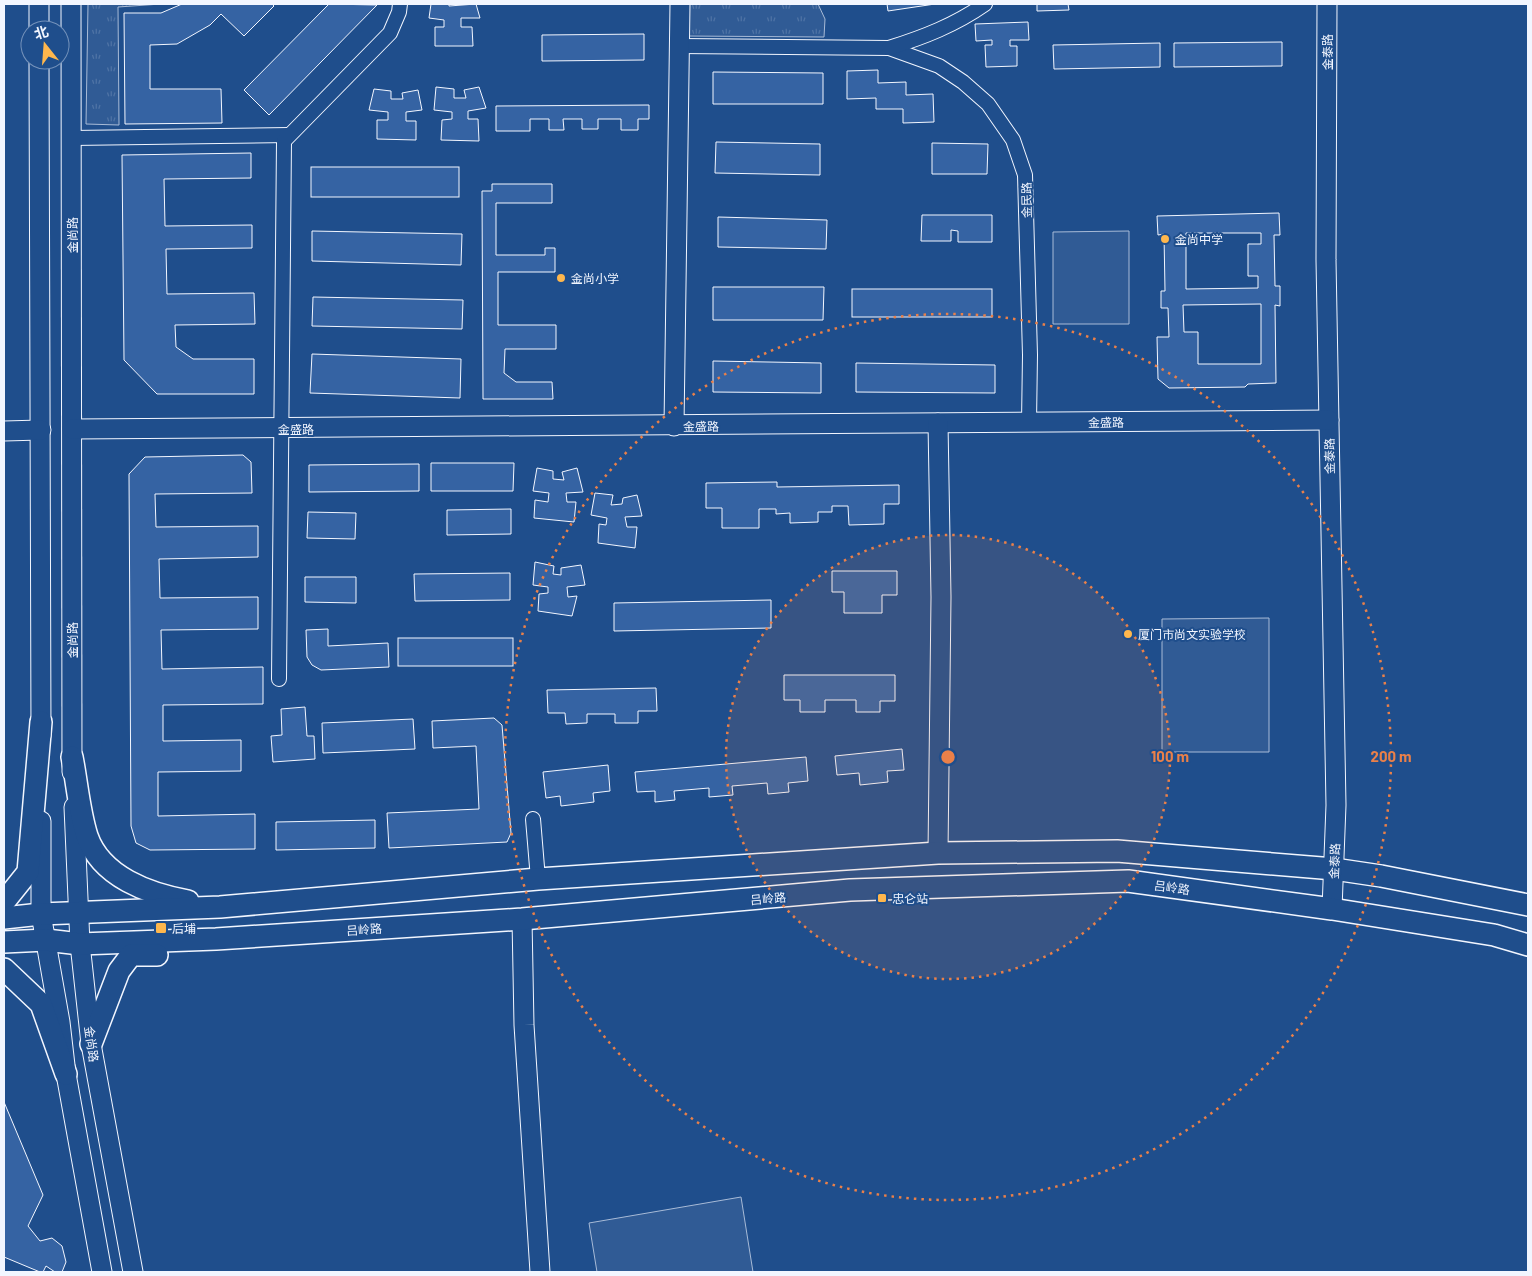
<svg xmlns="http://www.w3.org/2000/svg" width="1532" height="1276" font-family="Barlow,'Noto Sans SC',sans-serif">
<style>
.built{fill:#305b95;stroke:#a8bbd7}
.park{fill:url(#park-tufts);stroke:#a8bbd7}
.building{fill:#3563a3;stroke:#f2f6ff;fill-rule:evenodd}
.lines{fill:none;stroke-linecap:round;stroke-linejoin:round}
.street-casing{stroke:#f2f6ff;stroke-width:16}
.secondary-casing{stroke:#f2f6ff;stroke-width:21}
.primary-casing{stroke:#f2f6ff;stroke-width:24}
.street{stroke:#1f4e8c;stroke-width:14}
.secondary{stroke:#1f4e8c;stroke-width:19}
.primary{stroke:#1f4e8c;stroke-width:21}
.ring{fill:none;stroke:#ea8049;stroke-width:2.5;stroke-dasharray:2.5 5}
.poi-dot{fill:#ffb74d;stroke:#1f4e8c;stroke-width:2}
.labels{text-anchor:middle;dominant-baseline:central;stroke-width:4;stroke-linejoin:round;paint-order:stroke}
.street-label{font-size:12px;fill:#f2f6ff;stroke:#1f4e8c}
.poi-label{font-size:12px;fill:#f2f6ff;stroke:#1f4e8c;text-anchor:start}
.centre{fill:#ea8049;stroke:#1f4e8c;stroke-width:2.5}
.ring-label{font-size:15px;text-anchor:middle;font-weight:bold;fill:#ea8049;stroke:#1f4e8c;stroke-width:4;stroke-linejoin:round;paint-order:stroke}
</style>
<defs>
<pattern id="park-tufts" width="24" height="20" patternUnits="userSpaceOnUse" patternTransform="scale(1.25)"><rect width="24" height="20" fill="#305b95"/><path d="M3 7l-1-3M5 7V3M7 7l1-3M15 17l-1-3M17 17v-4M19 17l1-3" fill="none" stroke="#4e73a5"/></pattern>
</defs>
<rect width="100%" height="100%" fill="#1f4e8c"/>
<g class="built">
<polygon points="1129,231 1129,324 1053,324 1053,232"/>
<polygon points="1269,618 1269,752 1162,752 1162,619"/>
<polygon points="741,1197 753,1272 597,1272 589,1223"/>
</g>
<g class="park">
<polygon points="88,4 161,4 118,7 119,125 86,124"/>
<polygon points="688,4 818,4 825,19 824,37 687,36"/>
</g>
<g class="building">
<polygon points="182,4 272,4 274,6 244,36 221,14 210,25 177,44 150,45 150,89 221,89 222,123 125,124 124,13 161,13"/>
<polygon points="329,4 377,5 269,115 244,90"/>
<polygon points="431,4 449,4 449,6 476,4 480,18 461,18 461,27 472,27 473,46 435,46 435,27 444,27 444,20 429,18"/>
<polygon points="887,4 935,4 888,11"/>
<polygon points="1037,4 1068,4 1069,10 1037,11"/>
<polygon points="1028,22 1029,40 1010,40 1010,46 1017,46 1017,66 986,67 985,45 992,45 992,40 976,41 975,24"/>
<polygon points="644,34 644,60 542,61 542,35"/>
<polygon points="1282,42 1282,66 1174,67 1174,43"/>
<polygon points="1160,43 1160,67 1054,69 1053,45"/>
<polygon points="878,70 878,83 906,82 906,95 933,94 934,122 903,123 903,109 876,109 876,98 847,99 847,71"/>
<polygon points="713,72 823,73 823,104 713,104"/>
<polygon points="436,87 454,89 454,98 466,98 464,90 479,87 486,108 468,111 468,119 478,119 479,141 441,140 442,120 452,119 452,112 434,110"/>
<polygon points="374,89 391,91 391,99 403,99 402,93 418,90 422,110 406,112 406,121 416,121 416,140 377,139 377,120 388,120 388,112 369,110"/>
<polygon points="649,105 649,119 638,119 638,130 621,130 621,119 598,119 598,129 582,129 582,119 563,119 564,130 549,130 549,119 530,119 530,131 496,131 496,106"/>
<polygon points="716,142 820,144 820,175 715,173"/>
<polygon points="932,143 988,144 987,174 932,174"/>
<polygon points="251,153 251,178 164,179 165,226 252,225 252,248 166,249 167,294 254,293 255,324 175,325 176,347 193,359 254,359 254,394 157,394 124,360 122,155"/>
<rect x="311" y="167" width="148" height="30"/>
<polygon points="492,184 552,184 552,203 496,203 496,255 545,255 545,248 555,248 555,272 498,272 498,325 556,325 556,349 505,349 504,373 516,382 552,382 553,399 483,399 482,191 492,191"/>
<path d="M 1279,213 L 1280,235 L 1274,235 L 1275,286 L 1280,286 L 1280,306 L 1275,305 L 1276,383 L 1248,384 L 1245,387 L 1169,388 L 1158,379 L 1157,337 L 1169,337 L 1168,308 L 1161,308 L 1161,291 L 1165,291 L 1164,234 L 1158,235 L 1157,216 ZM 1186,233 L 1261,233 L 1261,244 L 1248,244 L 1248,276 L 1258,276 L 1258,288 L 1186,289 ZM 1261,304 L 1261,364 L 1198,364 L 1198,332 L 1184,332 L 1183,305 Z"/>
<polygon points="922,215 992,215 992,242 958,242 958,231 951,230 951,241 921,241"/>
<polygon points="718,217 827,220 826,249 718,247"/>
<polygon points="312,231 462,234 461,265 312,261"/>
<polygon points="713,287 824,287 823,320 713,320"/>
<rect x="852" y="289" width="140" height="28"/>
<polygon points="313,297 463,300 462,329 312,326"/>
<polygon points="312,354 461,359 460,398 310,393"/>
<polygon points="713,361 821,363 821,393 713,392"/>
<polygon points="856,363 995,365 995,393 856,392"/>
<polygon points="243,455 251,462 252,493 155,494 156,527 258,526 258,557 159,559 160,598 258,597 258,629 161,630 162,669 263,667 263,704 163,705 163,741 241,740 241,771 158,772 158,816 255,814 255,849 150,850 136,843 131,826 129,474 145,457"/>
<polygon points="431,463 514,463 513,491 431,491"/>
<polygon points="419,464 419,491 309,492 309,465"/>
<polygon points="537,468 553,471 553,479 564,480 562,472 577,468 583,492 566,493 567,502 576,502 574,522 534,518 535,500 548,502 549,493 533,491"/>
<polygon points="777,482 777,487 899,485 899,504 884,504 884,524 849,525 848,506 832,506 832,512 818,512 818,522 790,523 790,513 776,514 776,509 759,509 759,528 722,528 722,508 706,508 706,483"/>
<polygon points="595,493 613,495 611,505 622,504 623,498 637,495 642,516 625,517 627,527 637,527 635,548 598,543 599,524 606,525 607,518 591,515"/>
<polygon points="511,509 511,534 447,535 447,510"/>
<polygon points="308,512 356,513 355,539 307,538"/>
<polygon points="535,562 554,566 553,574 561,575 561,568 581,565 585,585 567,587 568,597 577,596 572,616 538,611 539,594 548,593 548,587 533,585"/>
<polygon points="832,571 897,571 897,595 882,595 882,613 844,613 844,592 832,592"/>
<polygon points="510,573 510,600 415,601 414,574"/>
<polygon points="305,577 356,577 356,603 305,602"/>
<polygon points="771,600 771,628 614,631 614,603"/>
<polygon points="328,629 328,646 388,643 389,667 321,670 312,665 307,657 306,630"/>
<rect x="398" y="638" width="115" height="28"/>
<polygon points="784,675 895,675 895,701 880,701 880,712 856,712 856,700 825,700 825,712 800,712 800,700 784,700"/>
<polygon points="656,688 657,711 638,711 638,723 615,723 615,714 587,714 587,723 566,724 565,713 548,713 547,690"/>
<polygon points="305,707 307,736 314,736 315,759 273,762 271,736 282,735 281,709"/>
<polygon points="494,718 502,725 511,833 507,842 389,848 387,813 479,809 476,746 433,748 432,721"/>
<polygon points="413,719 415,749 323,753 322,723"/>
<polygon points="902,749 904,770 887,771 888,782 860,785 859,773 837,775 835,756"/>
<polygon points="806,757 808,781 788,783 789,792 768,794 767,783 732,786 733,795 709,797 709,788 674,791 675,800 655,802 655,791 637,792 635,772"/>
<polygon points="608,765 610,791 593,793 594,802 561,806 560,796 546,798 543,772"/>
<polygon points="375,820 375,848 276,850 276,822"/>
<polygon points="4,1102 43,1195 28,1226 40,1241 52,1238 62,1246 66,1262 62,1272 55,1272 46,1266 43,1272 40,1272 4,1257"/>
</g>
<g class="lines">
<g class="street-casing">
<g id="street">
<polyline points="679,46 889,48 939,66 963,82 988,104 1013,140 1025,175 1030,355 1029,422"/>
<path d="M 889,48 C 924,37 955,25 985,4"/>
<polyline points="72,138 289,135"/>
<polyline points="279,679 284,141 390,33 399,12 400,4"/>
<polyline points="533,819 538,879"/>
</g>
</g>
<g class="secondary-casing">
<g id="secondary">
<polyline points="39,4 39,30"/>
<polyline points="71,4 72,772"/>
<polyline points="1327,4 1326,260 1336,805 1332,909"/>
<polyline points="39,60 41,736"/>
<polyline points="674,426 680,4"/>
<polyline points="72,429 1329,420"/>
<polyline points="4,431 41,430"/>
<polyline points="74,807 80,944 91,1044 133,1272"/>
<polyline points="41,821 41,914 60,1022 66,1074 102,1272"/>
<polyline points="938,853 941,597 938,423"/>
<polyline points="522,919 524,1025 540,1272"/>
</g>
</g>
<g class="primary-casing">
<g id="primary">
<path d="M 72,757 C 77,782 79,811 87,836 C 101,877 149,894 188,901"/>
<polyline points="4,902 28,872 41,722"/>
<polyline points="4,918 41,914 220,907 538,879 938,853 1117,851 1334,869 1381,876 1528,905"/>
<polyline points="4,942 46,940 80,944 216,939 522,919 850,890 1128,881 1332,909 1494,935 1528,945"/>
<polyline points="4,969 41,1004 66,1074"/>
<polyline points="91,1044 119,971 131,955 157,955"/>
</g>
</g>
<use href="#street" class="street"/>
<use href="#secondary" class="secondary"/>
<use href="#primary" class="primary"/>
</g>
<circle cx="948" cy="757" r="222" fill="#ea8049" fill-opacity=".12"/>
<g class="ring">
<circle cx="948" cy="757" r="222"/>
<circle cx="948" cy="757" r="443"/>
</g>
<g class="poi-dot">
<circle cx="1165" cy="239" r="5"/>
<circle cx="561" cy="278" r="5"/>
<circle cx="1128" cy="634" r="5"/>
<rect x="877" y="893" width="10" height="10" rx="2.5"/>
<rect x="155" y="922" width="12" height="12" rx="2.5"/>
</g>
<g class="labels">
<g class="street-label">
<text transform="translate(1327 52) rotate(-90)">金泰路</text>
<text transform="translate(1026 200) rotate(-91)">金民路</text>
<text transform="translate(72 235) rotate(-90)">金尚路</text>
<text transform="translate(1106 422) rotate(-1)">金盛路</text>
<text transform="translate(701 426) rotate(-1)">金盛路</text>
<text x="296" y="429">金盛路</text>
<text transform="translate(1329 456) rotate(-91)">金泰路</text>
<text transform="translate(72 640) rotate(-90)">金尚路</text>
<text transform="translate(1334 861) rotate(-88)">金泰路</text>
<text transform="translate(1172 887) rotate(8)">吕岭路</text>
<text transform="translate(768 898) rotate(-5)">吕岭路</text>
<text transform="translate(364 929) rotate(-4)">吕岭路</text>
<text transform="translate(92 1044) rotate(82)">金尚路</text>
</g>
<g class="poi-label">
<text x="1175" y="239">金尚中学</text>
<text x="571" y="278">金尚小学</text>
<text x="1138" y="634">厦门市尚文实验学校</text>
<text x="892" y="898">忠仑站</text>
<text x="172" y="928">后埔</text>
</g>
</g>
<circle cx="948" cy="757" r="8" class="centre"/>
<g class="ring-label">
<text x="1170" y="762">100 m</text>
<text x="1391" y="762">200 m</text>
</g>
<rect width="1532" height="1276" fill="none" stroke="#f2f6ff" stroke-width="10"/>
<g transform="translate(45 45) rotate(343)"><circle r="24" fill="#1f4e8c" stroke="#7391ba"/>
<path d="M0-4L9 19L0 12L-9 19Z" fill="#ffb74d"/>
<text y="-8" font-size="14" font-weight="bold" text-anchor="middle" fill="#f2f6ff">北</text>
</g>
</svg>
